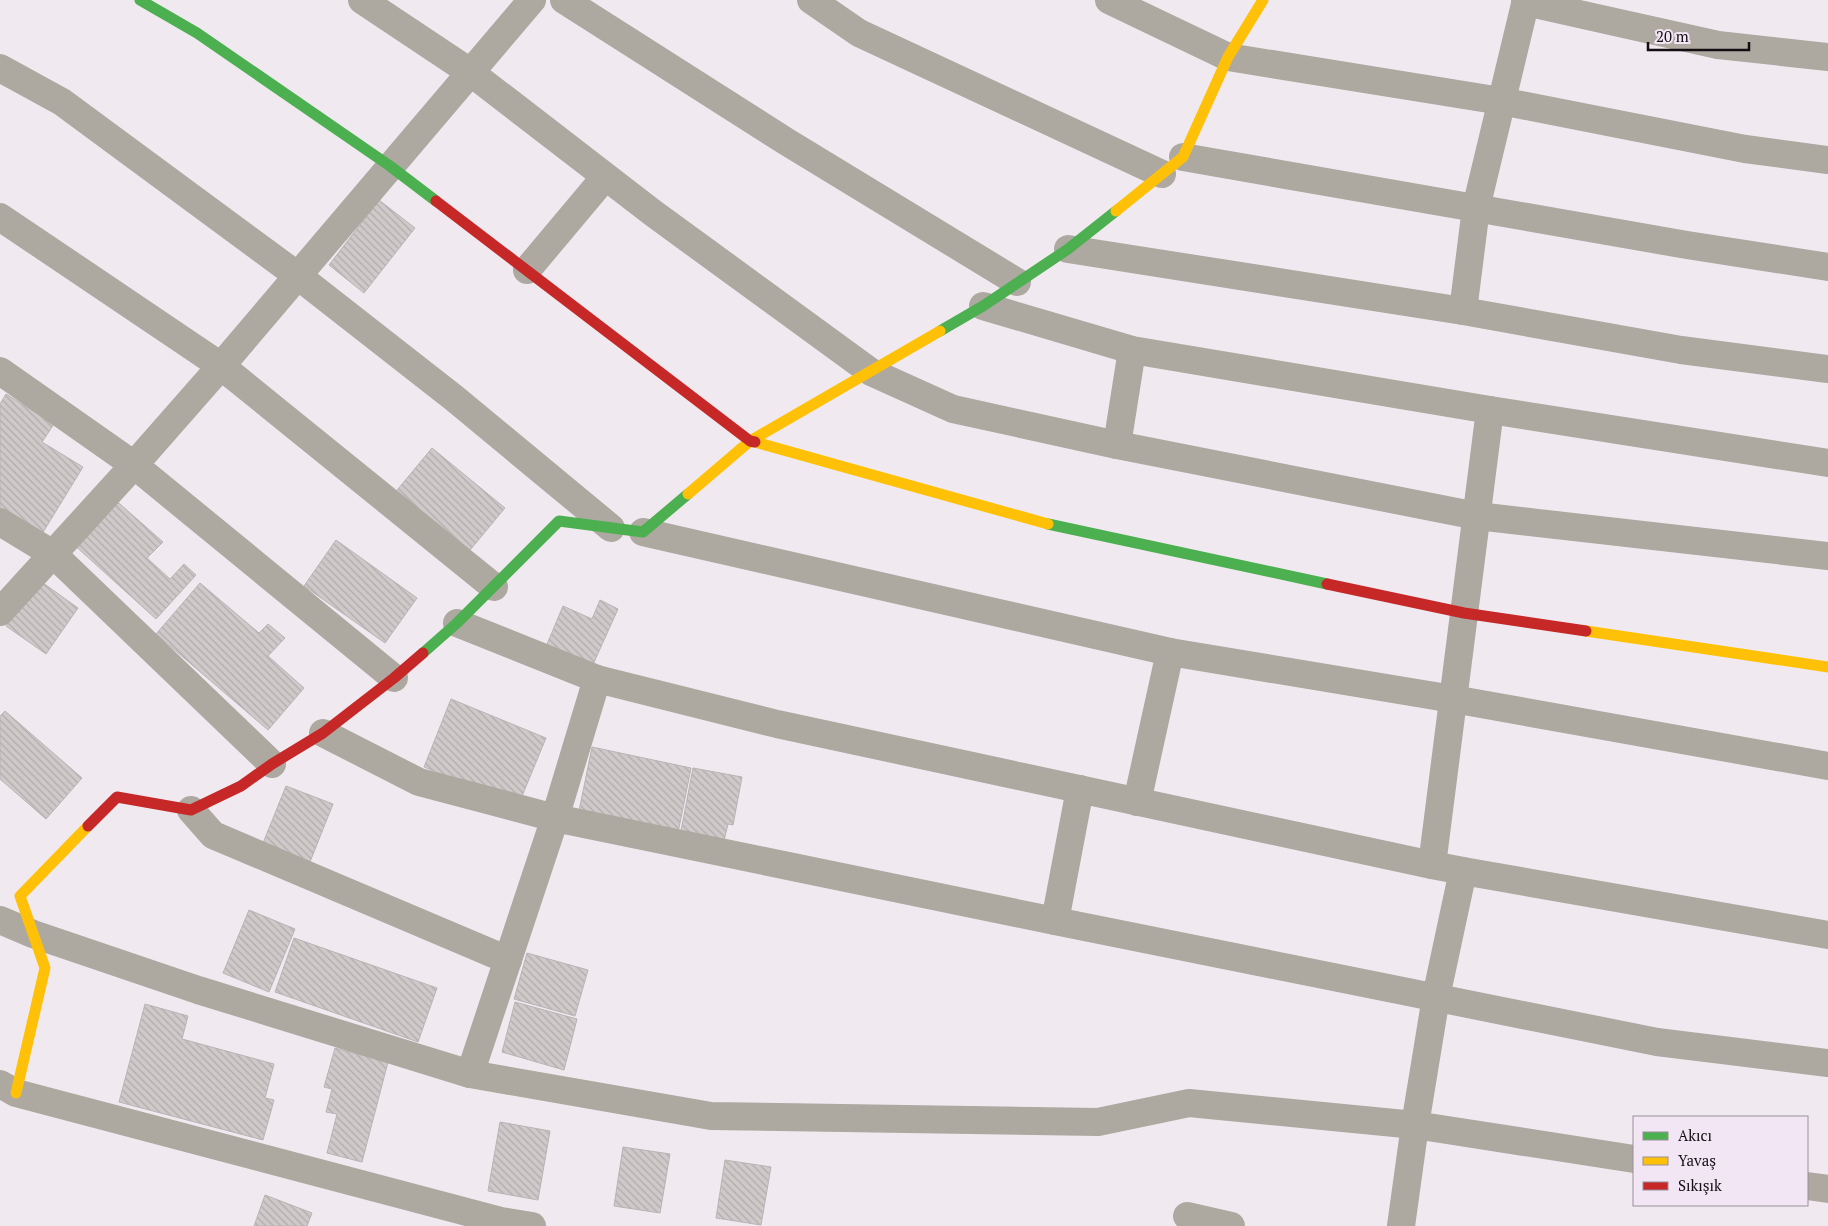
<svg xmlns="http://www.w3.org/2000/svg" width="1828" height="1226" font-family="'PT Serif',serif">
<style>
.building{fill:url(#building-back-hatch);stroke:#b9b3b5}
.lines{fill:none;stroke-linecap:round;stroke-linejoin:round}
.street{stroke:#ada8a0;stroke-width:28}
.fast{stroke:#4caf50;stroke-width:11}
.slow{stroke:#ffc107;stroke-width:11}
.jam{stroke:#c62828;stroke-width:11}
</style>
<defs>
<pattern id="building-back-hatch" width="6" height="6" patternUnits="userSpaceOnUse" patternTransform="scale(1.25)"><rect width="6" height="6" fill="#cfc9ca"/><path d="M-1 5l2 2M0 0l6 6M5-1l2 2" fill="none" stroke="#b1abac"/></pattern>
</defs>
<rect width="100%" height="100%" fill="#f0eaf0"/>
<g class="building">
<polygon points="379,200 415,228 364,293 329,265"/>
<polygon points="6,394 54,424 42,442 83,467 42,534 0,508 0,404"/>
<polygon points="432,448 505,508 466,555 393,495"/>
<polygon points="112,497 163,542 147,558 170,579 184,564 196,575 156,619 71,542"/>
<polygon points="336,540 417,598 385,643 304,586"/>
<polygon points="39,580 78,608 46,654 6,626"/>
<polygon points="200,583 259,633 268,624 285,638 268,656 304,688 268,730 156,634"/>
<polygon points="600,600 618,609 591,669 545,649 563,606 592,619"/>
<polygon points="451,699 546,738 518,806 424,767"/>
<polygon points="5,711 82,778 46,819 0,779 0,716"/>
<polygon points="592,747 691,768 678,833 579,811"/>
<polygon points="693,768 742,777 733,825 728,824 723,845 680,836"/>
<polygon points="286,786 333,804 308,867 261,848"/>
<polygon points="249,910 295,929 269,992 223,973"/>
<polygon points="294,938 437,988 418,1042 275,992"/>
<polygon points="527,953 588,970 575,1016 514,999"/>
<polygon points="515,1002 577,1019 564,1070 502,1052"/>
<polygon points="145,1004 188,1016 182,1039 274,1064 265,1098 274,1100 263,1140 119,1102"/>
<polygon points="335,1048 388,1062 362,1162 327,1153 337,1114 326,1112 332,1089 324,1087"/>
<polygon points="500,1122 550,1131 538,1200 488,1191"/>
<polygon points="623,1147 670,1154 660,1213 614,1206"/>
<polygon points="725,1160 771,1167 761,1225 716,1218"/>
<polygon points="265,1195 312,1213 307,1226 254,1226"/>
</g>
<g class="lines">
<g class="street">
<polyline points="362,0 470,72 653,213 871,372 953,409 1117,445"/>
<polyline points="564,0 787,142 1017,282"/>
<polyline points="811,0 859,33 1162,174"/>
<polyline points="1109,0 1228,57 1501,101 1745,149 1828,160"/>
<polyline points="1525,2 1718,45 1828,57"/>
<polyline points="0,68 62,102 298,276 454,398 611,528"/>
<polyline points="1183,157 1687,245 1828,267"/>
<polyline points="0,217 221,366 494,587"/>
<polyline points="1068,249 1463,311 1681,350 1828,369"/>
<polyline points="527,270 605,177"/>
<polyline points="983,306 1132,350 1490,410 1432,865"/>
<polyline points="1463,311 1476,208 1526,0"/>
<polyline points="1132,350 1117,445 1477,516 1828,556"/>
<polyline points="0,371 134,465 394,678"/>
<polyline points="1490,410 1828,463"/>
<polyline points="0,522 53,554 272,764"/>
<polyline points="643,532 1170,652 1453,699 1828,766"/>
<polyline points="0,612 134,465 221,366 532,0"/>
<polyline points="457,623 597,679 777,724 1432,865 1463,871"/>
<polyline points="597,679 555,818 1055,921 1657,1042 1828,1063"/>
<polyline points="323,733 419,782 555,818 470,1074"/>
<polyline points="1137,802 1170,652"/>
<polyline points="191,810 213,835 508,960"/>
<polyline points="0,920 33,934 198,990 470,1074 711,1116 1098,1122 1189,1103 1415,1125 1634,1159"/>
<polyline points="1055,921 1080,789"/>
<polyline points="0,1084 16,1093 501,1221 532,1226"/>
<polyline points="1807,1186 1828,1189"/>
<polyline points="1187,1216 1231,1226"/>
<polyline points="1401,1226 1415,1125 1436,997 1463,871 1828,935"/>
</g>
<g class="fast">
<polyline points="140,0 197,33 390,166 436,201"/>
<polyline points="940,331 983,306 1068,249 1116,211"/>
<polyline points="1048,524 1327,584"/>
<polyline points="423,653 457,623 559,521 643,532 688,494"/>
</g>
<g class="slow">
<polyline points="1116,211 1183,157 1228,57 1263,0"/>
<polyline points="755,442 1048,524"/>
<polyline points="688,494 750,441 940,331"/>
<polyline points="1586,631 1828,667"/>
<polyline points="16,1093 45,968 20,896 88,826"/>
</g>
<g class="jam">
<polyline points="436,201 750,441 755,442"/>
<polyline points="1327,584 1464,613 1586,631"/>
<polyline points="88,826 117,797 191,810 241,786 272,764 323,733 394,678 423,653"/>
</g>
</g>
<rect x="1633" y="1116" width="175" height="90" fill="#f2e6f4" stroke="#98909a"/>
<rect x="1643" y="1132" width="25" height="8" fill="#4caf50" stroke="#98909a"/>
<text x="1678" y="1141" font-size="15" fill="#120e12">Akıcı</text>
<rect x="1643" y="1157" width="25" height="8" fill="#ffc107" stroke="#98909a"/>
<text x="1678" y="1166" font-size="15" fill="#120e12">Yavaş</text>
<rect x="1643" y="1182" width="25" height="8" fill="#c62828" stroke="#98909a"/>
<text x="1678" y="1191" font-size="15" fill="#120e12">Sıkışık</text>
<path d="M1648 42v8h101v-8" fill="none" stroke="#120e12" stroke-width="2.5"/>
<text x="1656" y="42" font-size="15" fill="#120e12" stroke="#f2e6f4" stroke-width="4" paint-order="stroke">20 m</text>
</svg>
